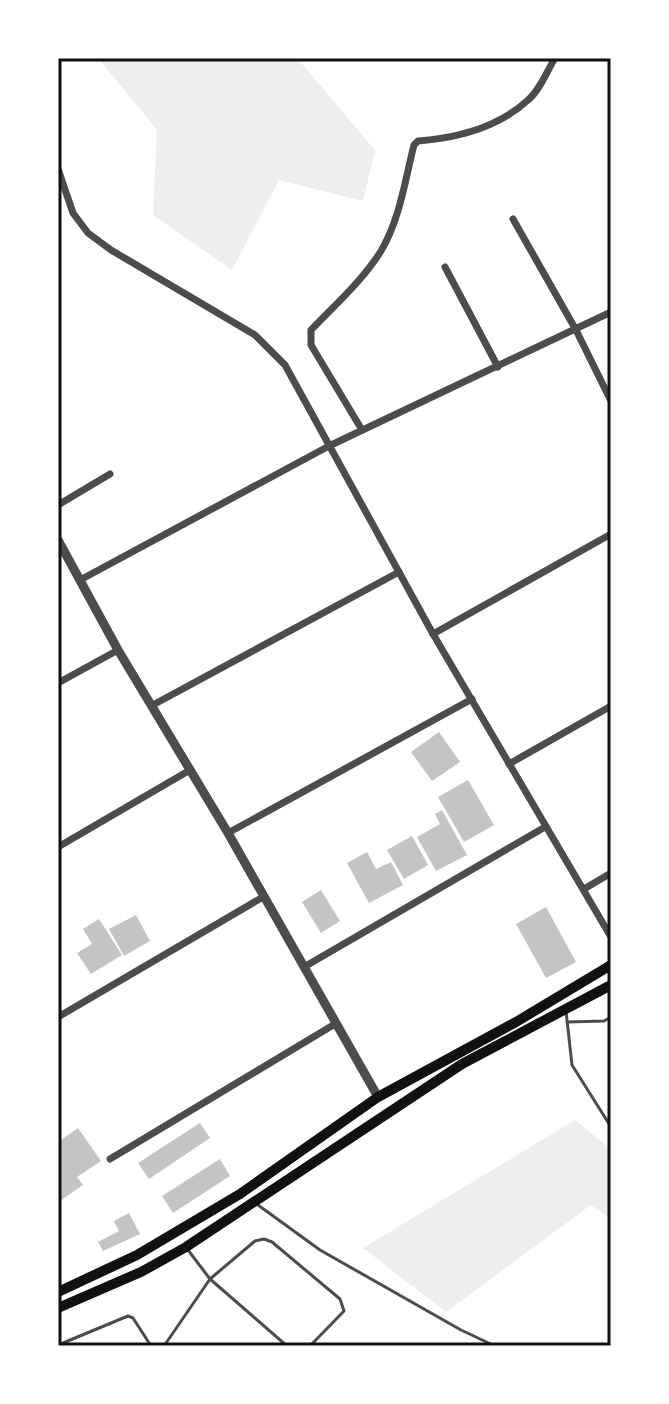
<svg xmlns="http://www.w3.org/2000/svg" width="669" height="1404" font-family="Raleway,sans-serif">
<style>
.green{fill:#eee}
.building{fill:#c4c4c4}
.lines{fill:none;stroke-linecap:round;stroke-linejoin:round}
.service{stroke:#4c4c4c;stroke-width:3}
.minor{stroke:#4c4c4c;stroke-width:7}
.tertiary{stroke:#4c4c4c;stroke-width:9}
.secondary{stroke:#111;stroke-width:10}
.neatline{fill:none;stroke:#111;stroke-width:3}
</style>
<rect width="100%" height="100%" fill="#fff"/>
<g class="green">
<polygon points="98,58 297,58 375,150 363,201 279,180 232,270 153,215 157,130"/>
<polygon points="575,1120 611,1149 611,1219 591,1205 446,1312 363,1248"/>
</g>
<g class="building">
<polygon points="439,732 460,762 432,781 411,752"/>
<polygon points="468,780 494,825 464,842 438,797"/>
<polygon points="442,810 467,855 436,871 417,837 440,824 435,814"/>
<polygon points="412,836 428,865 404,879 387,850"/>
<polygon points="367,852 376,869 391,862 403,885 369,903 347,863"/>
<polygon points="321,890 340,921 321,933 302,902"/>
<polygon points="546,907 576,962 546,978 516,924"/>
<polygon points="136,915 150,941 124,956 109,929"/>
<polygon points="99,919 122,955 91,974 77,953 92,944 83,929"/>
<polygon points="200,1123 210,1138 149,1179 138,1163"/>
<polygon points="78,1128 101,1161 77,1177 83,1185 60,1201 58,1142"/>
<polygon points="220,1159 230,1176 173,1213 162,1196"/>
<polygon points="129,1213 140,1234 103,1251 98,1242 119,1231 114,1221"/>
</g>
<g class="lines">
<g class="service">
<polyline points="566,1011 572,1065 611,1127"/>
<polyline points="567,1022 604,1021 611,1017"/>
<polyline points="258,1205 320,1250 461,1330 495,1346"/>
<polyline points="63,1343 128,1316 133,1318 151,1346"/>
<polyline points="164,1346 210,1279 188,1250"/>
<polyline points="287,1346 210,1279 255,1241 264,1239 272,1242 340,1299 344,1311 310,1346"/>
</g>
<g class="minor">
<polyline points="58,169 73,213 88,233 111,250 255,335 285,365 433,634 611,937"/>
<polyline points="513,219 576,330 611,401"/>
<polyline points="445,267 498,367"/>
<path d="M 362,430 L 311,345 L 311,330 C 335,305 363,280 381,251 C 400,219 405,180 414,145 L 418,141 C 458,138 498,128 528,100 C 540,90 547,71 555,58"/>
<polyline points="58,505 110,474"/>
<polyline points="80,580 329,446 611,312"/>
<polyline points="433,634 611,534"/>
<polyline points="58,683 118,650"/>
<polyline points="151,706 399,572"/>
<polyline points="509,764 611,706"/>
<polyline points="228,833 472,699"/>
<polyline points="58,847 190,770"/>
<polyline points="584,889 611,873"/>
<polyline points="304,967 545,827"/>
<polyline points="58,1017 263,897"/>
<polyline points="110,1159 335,1024"/>
</g>
<polyline class="tertiary" points="58,540 118,650 228,833 378,1097"/>
<g class="secondary">
<polyline points="58,1292 137,1255 240,1194 378,1097 516,1022 611,965"/>
<polyline points="58,1308 141,1272 186,1247 462,1064 611,985"/>
</g>
</g>
<rect width="669" height="1404" fill="none" stroke="#ffffff" stroke-width="120"/>
<rect x="60" y="60" width="549" height="1284" class="neatline"/>
</svg>
